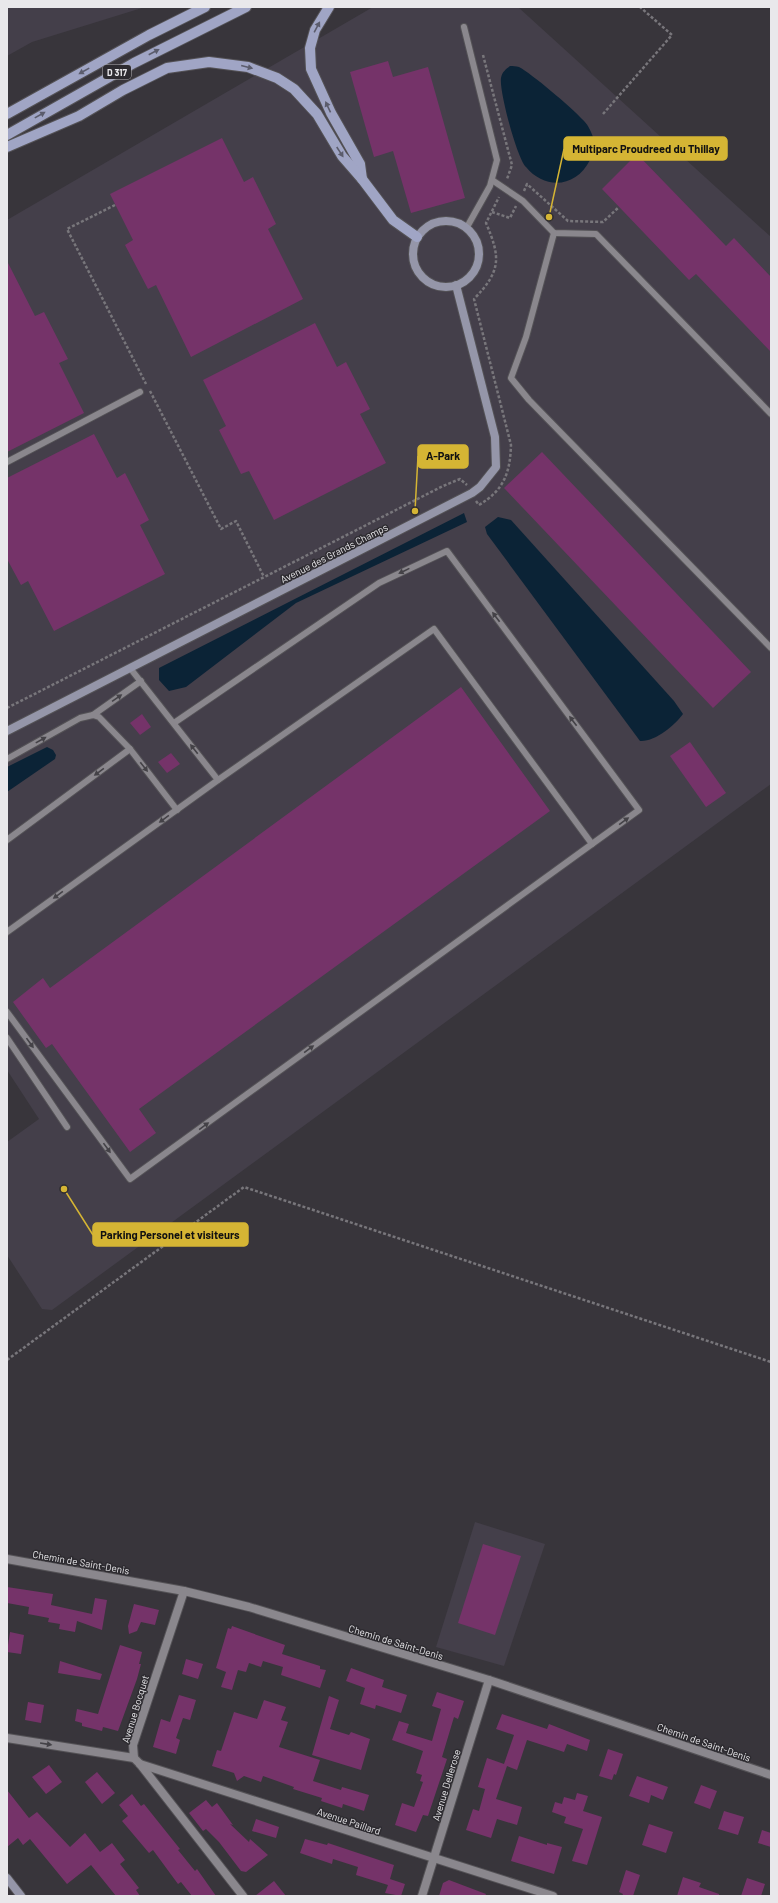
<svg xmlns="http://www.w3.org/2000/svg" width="778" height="1903" font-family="Barlow,sans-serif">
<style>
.built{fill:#443f4a}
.water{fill:#0b2336}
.building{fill:#753369}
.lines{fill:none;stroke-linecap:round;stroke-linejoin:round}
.lane-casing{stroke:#545256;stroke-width:8}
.street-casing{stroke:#545256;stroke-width:10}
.secondary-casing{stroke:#545256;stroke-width:10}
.primary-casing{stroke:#545256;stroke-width:12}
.path{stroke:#78767b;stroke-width:2.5;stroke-dasharray:3 2;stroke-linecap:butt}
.lane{stroke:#8a878d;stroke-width:6}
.street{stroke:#8a878d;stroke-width:8}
.secondary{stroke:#9596a9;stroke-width:8}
.primary{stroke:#a0a5c5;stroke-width:10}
.oneway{fill:#5b5c6c}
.oneway2{fill:#444247}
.labels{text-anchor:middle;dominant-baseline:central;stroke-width:3;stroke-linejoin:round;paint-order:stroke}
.shield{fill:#2d2b30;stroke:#b1afb3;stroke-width:1}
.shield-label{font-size:9px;font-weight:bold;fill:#e9e8eb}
.street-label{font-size:10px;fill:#e9e8eb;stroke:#2d2b30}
.leader{fill:none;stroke:#d5b534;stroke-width:1.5}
.callout-dot{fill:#d5b534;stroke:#2d2b30;stroke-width:1.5}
.callout{fill:#d5b534;stroke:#d5b534;stroke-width:1.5}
.callout-label{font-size:11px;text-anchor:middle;font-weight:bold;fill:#111}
</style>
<rect width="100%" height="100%" fill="#38353b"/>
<g class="built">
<polygon points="7,7 145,7 32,42 7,56"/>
<polygon points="373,7 518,7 771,237 771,784 52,1310 42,1309 7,1255 7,1142 39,1119 7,1070 7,220"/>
<polygon points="475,1522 545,1544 504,1666 436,1647"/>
</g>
<g class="water">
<path d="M 510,66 C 513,66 516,66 519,67 C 532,74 571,107 582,119 C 587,123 591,131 593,137 C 595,144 593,154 590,160 C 576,188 545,190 526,167 C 517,158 499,91 501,78 C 502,72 506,69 510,66 Z"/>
<polygon points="464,513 467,522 296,603 186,687 169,691 159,680 159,668"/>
<path d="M 498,517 L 511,520 L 674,701 L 683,714 C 675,725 655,742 640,741 L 487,534 L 485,527 Z"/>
<polygon points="47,747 53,750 56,755 55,759 7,792 7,767"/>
</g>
<g class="building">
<polygon points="388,61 393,77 428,67 465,198 411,213 393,151 374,157 350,72"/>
<polygon points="222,138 244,182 253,177 276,224 268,229 303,299 191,357 156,285 148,289 125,245 133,240 110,194"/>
<polygon points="637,154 726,246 734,238 771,277 771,352 696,274 689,280 602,189"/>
<polygon points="7,261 35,316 44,312 68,359 59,363 84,413 7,452"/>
<polygon points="315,323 337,367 346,362 370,409 360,414 386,463 274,520 249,471 241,474 219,430 226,426 203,380"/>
<polygon points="94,434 117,478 125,473 149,520 140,525 165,574 54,631 28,581 21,585 7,559 7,478"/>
<polygon points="542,452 751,672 713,708 504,488"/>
<polygon points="461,687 550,811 139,1109 156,1133 130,1152 52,1044 46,1048 13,1002 43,978 50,988"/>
<polygon points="142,714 151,727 140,735 130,723"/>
<polygon points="690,742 726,793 706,807 670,756"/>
<polygon points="171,753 180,764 167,773 158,762"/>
<polygon points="483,1544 521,1556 495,1635 458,1623"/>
<polygon points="7,1587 53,1594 51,1605 92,1614 95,1598 107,1600 102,1630 77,1621 75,1632 59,1629 60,1624 48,1622 49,1618 28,1614 29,1607 7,1603"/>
<polygon points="134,1604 159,1610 155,1625 141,1622 137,1631 129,1634 128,1626"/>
<polygon points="232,1626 285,1645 282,1654 320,1666 320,1669 326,1670 320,1688 281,1675 283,1667 263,1661 261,1667 249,1663 246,1672 238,1670 232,1690 221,1687 226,1672 216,1668 228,1628 231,1629"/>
<polygon points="10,1632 24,1635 21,1654 7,1652"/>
<polygon points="120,1645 142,1652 139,1664 141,1664 137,1679 118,1731 103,1727 102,1731 82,1726 82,1723 75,1721 77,1709 98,1714"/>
<polygon points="186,1659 203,1664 198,1679 182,1674"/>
<polygon points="60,1661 102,1674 100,1680 58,1673"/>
<polygon points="351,1668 384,1680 382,1687 407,1695 401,1713 376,1705 375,1709 360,1704 365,1688 346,1681"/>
<polygon points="437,1692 464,1701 458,1719 454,1717 442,1757 447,1759 428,1816 423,1815 416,1832 395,1825 402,1803 414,1807 423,1782 420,1781 422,1775 416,1773 423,1751 392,1740 399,1721 409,1724 406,1733 432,1741 441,1709 432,1706"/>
<polygon points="179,1695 196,1700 190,1720 183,1718 176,1738 180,1740 176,1754 153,1747 161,1719 170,1722"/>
<polygon points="329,1696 339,1700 330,1729 349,1735 351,1732 370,1739 361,1770 312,1755"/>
<polygon points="264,1700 286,1707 281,1720 288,1722 279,1747 320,1760 313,1781 341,1790 342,1787 369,1795 364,1811 343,1804 342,1808 321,1801 322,1798 293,1789 294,1787 263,1776 261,1782 244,1776 237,1781 234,1773 212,1766 217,1750 221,1751 234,1712 257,1719"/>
<polygon points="28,1702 44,1705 41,1723 25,1720"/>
<polygon points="502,1714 547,1729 549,1724 590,1740 587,1751 567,1744 564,1752 527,1740 517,1770 507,1766 496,1799 522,1807 517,1825 497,1819 491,1838 466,1830 473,1809 479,1811 485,1789 478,1787 487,1758 504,1764 514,1735 496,1729"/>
<polygon points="608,1749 623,1754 616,1775 614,1774 612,1780 599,1776"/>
<polygon points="49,1765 62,1782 46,1794 32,1777"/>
<polygon points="97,1772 115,1793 102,1804 85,1782"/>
<polygon points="637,1776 668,1787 663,1800 651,1795 649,1803 629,1796"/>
<polygon points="701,1785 717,1791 710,1809 694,1803"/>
<polygon points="7,1790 29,1818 37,1812 70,1847 85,1833 100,1852 112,1843 125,1860 120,1864 139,1888 136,1890 140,1896 116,1896 91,1865 67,1884 30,1839 23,1845 18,1838 7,1847"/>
<polygon points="577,1793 588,1796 583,1811 602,1817 587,1865 572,1861 583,1829 564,1823 566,1817 552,1812 555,1802 562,1804 564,1797 575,1800"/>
<polygon points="132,1794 141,1806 144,1804 180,1849 178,1850 195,1871 197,1869 216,1896 192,1896 181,1882 178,1884 153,1850 149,1853 122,1821 128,1816 119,1805"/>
<polygon points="206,1800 212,1807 217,1803 233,1825 230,1824 249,1842 250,1839 268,1855 246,1872 241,1871 219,1842 206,1829 203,1831 189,1813"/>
<polygon points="724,1811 744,1817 738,1835 718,1829"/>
<polygon points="256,1819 279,1827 276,1838 252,1831"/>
<polygon points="649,1824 673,1832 666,1853 642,1845"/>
<polygon points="762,1830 771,1833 771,1847 758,1843"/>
<polygon points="519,1836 547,1845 547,1843 562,1847 554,1874 511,1861"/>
<polygon points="305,1839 327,1845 328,1843 394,1865 390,1879 405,1884 401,1896 385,1893 388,1885 356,1875 358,1867 333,1859 332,1864 300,1853"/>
<polygon points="626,1870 640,1875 633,1896 622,1896 623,1894 619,1892"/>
<polygon points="683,1877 701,1883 699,1887 719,1894 719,1896 677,1896"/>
<polygon points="747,1878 765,1884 761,1896 741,1896"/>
<polygon points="449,1880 486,1894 485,1896 439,1896 443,1883"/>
<polygon points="274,1881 286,1896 255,1896"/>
</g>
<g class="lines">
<g class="lane-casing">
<g id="lane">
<polyline points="464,27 497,160 490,186 467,227"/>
<polyline points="492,180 523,201 554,233 596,234 771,414"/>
<polyline points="554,233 526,337 511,378 529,400 771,648"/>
<polyline points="7,462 140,392"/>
<polyline points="130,668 218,780"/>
<polyline points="93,715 141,681"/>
<polyline points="174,723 379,583 447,551 639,810 592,844"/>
<polyline points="7,759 80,718 93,715 99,717 130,749 177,810"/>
<polyline points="7,840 130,749"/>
<polyline points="7,932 218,780 434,629 592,844 130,1179 7,1012"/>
<polyline points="7,1038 67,1127"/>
</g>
</g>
<g class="street-casing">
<g id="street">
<polyline points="7,1559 184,1591 249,1607 489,1680 771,1775"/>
<polyline points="184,1591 133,1745 134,1758 140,1764 243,1896"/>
<polyline points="7,1738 134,1758"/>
<polyline points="140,1764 553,1896"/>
<polyline points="422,1896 489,1680"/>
</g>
</g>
<g class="secondary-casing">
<g id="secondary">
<circle cx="446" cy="254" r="33"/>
<polyline points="7,731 472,493 480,487 496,467 495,437 456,285"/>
<polyline points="7,1878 21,1896"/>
</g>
</g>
<g class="primary-casing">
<g id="primary">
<polyline points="329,7 315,30 310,48 311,69 331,113 360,164 362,179"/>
<polyline points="7,114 149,35 205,7"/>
<polyline points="7,135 134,63 246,7"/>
<polyline points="7,147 79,116 123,90 167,68 209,62 248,67 277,78 294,89 317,114 342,156 362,179 393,220 417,237"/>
</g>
</g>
<g class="path">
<polyline points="483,55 512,165 507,179"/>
<polyline points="603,114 672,35 640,7"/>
<polyline points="524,191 527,184 568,221 603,222 619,207"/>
<polyline points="115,205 67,229 146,384"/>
<polyline points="492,212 510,218 516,206"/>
<polyline points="150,391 221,529 236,521 264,577"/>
<path d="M 476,501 L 479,505 C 504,490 510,473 511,445 L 474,299 C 501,271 501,258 486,223 L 499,197"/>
<polyline points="7,708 443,486 460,479 467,485"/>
<polyline points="7,1360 244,1187 771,1362"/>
</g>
<use href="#lane" class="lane"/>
<use href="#street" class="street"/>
<use href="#secondary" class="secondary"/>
<use href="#primary" class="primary"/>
</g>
<defs><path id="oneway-solid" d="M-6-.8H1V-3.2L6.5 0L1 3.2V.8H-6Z"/></defs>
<g class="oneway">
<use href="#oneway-solid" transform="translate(317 27) rotate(-62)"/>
<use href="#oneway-solid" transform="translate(154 52) rotate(-28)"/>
<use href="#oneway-solid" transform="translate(247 67) rotate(14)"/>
<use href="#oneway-solid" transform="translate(84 71) rotate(151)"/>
<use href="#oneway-solid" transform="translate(328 107) rotate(-115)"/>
<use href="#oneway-solid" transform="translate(40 115) rotate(-29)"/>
<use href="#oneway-solid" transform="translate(340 152) rotate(57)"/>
</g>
<g class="oneway2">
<use href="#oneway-solid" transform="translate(404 571) rotate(154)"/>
<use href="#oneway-solid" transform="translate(496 617) rotate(-127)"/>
<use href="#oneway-solid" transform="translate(117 698) rotate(-35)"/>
<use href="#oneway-solid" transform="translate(573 721) rotate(-127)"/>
<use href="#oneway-solid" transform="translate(41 740) rotate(-29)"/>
<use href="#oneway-solid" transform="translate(194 749) rotate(-128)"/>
<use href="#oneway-solid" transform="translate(144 767) rotate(52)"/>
<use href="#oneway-solid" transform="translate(99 772) rotate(144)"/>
<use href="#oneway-solid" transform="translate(164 819) rotate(144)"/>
<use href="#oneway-solid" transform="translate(624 821) rotate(-36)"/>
<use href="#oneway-solid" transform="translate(58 895) rotate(144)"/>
<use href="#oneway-solid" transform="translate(30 1043) rotate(54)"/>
<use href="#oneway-solid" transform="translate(309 1049) rotate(-36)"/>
<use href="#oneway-solid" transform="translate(204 1126) rotate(-36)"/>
<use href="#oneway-solid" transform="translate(107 1148) rotate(54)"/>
<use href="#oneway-solid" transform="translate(46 1744) rotate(9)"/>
</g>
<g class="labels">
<rect class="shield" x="103" y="65" width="28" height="14" rx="3"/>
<g class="shield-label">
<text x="117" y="72">D 317</text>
</g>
<g class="street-label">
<text transform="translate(334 553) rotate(-27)">Avenue des Grands Champs</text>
<text transform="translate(81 1562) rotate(10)">Chemin de Saint-Denis</text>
<text transform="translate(396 1642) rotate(17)">Chemin de Saint-Denis</text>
<text transform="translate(135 1709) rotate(-73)">Avenue Bocquet</text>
<text transform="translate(704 1742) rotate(19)">Chemin de Saint-Denis</text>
<text transform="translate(446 1785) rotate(-73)">Avenue Dellerose</text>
<text transform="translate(349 1821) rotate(18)">Avenue Paillard</text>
</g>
</g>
<path class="leader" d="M549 217L564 149M415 511L418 456M64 1189L93 1235"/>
<g class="callout-dot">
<circle cx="549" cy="217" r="4"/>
<circle cx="415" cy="511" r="4"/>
<circle cx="64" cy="1189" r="4"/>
</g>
<g class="callout">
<rect x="564" y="137" width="163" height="23" rx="4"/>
<rect x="418" y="445" width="50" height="23" rx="4"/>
<rect x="93" y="1223" width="155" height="23" rx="4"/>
</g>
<g class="callout-label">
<text x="646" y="153">Multiparc Proudreed du Thillay</text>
<text x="443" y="460">A-Park</text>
<text x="170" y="1239">Parking Personel et visiteurs</text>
</g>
<rect width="778" height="1903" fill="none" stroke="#e9e8eb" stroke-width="16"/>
</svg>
